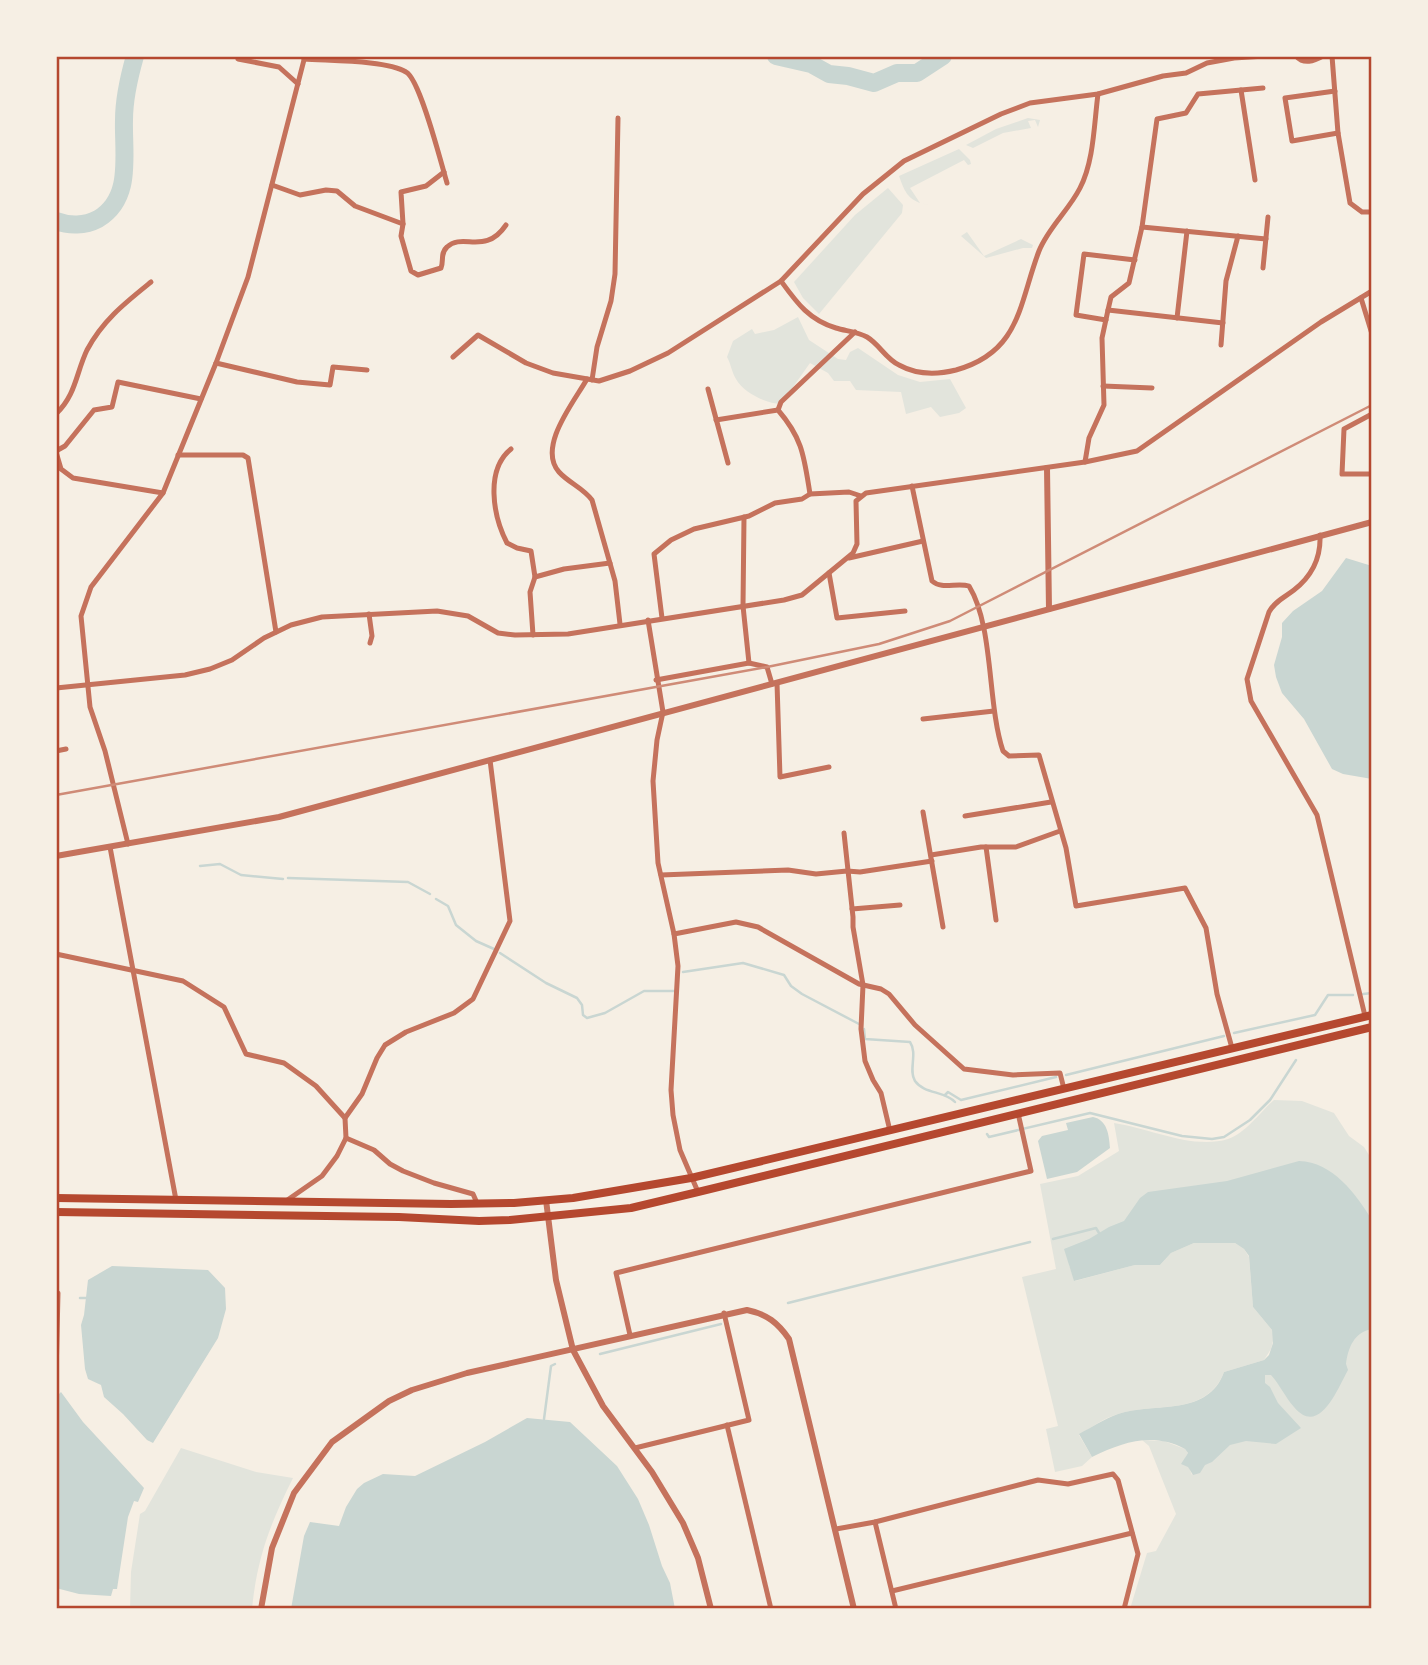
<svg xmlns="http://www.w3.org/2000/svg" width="1428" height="1665" font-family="'Open Sans',sans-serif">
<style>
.green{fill:#e2e4dc}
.water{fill:#c9d6d2}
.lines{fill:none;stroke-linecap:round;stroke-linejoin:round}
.stream{stroke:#c9d6d2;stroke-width:2.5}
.river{stroke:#c9d6d2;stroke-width:18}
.minor{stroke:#c5725c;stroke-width:5}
.tertiary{stroke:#c5725c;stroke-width:6}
.primary{stroke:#b5482f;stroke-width:8}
.rail{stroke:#cf8b77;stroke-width:2.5}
.neatline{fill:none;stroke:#b5482f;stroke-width:2.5}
</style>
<rect width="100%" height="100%" fill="#f6efe4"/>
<g class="green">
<polygon points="1028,118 1040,120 1038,127 1035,120 1028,121 1031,128 1003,133 973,148 966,145 996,129"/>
<path d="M 959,149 L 970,160 L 971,164 L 968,165 L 964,160 L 910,188 L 920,203 L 929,205 C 909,202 905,193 899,176 Z"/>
<polygon points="888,188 903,205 902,213 819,314 803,298 794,282 855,215"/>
<polygon points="967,232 984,256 1021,239 1033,245 1032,248 1023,248 986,258 961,236"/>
<path d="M 798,317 L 809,340 L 838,359 L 846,360 L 850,352 L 858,348 L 898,375 L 920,382 L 950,379 L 966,408 L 959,413 L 940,417 L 931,407 L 906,414 L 901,392 L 856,390 L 850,381 L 834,381 L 828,373 L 810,363 L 781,404 C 765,403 744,393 736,379 C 732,373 731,364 727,357 L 733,341 L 752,329 L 755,334 L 774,330 Z"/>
<path d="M 1274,1100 L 1302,1101 L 1334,1113 L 1349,1136 L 1364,1147 L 1369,1155 L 1372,1155 L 1372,1609 L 1130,1609 L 1147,1553 L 1156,1551 L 1176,1514 L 1149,1446 L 1142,1440 L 1164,1441 L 1185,1449 L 1188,1453 L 1185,1458 L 1192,1475 L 1283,1345 L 1273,1237 L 1190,1211 L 1069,1265 L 1075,1281 L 1135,1265 L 1160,1265 L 1171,1253 L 1194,1243 L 1235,1243 L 1244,1249 L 1249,1257 L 1253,1307 L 1272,1330 L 1274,1337 L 1271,1349 L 1264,1360 L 1224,1372 C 1207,1417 1155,1402 1118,1414 C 1104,1418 1092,1427 1079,1435 L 1092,1457 L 1082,1466 L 1055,1472 L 1046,1429 L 1058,1426 L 1022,1277 L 1056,1269 L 1040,1184 L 1078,1176 L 1119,1151 L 1114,1123 C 1149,1128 1193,1150 1228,1139 C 1246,1133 1260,1112 1274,1100 Z"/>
<path d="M 181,1448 L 256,1472 L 293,1478 C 270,1524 257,1558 252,1609 L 130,1609 L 131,1572 L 140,1514 L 145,1511 Z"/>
</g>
<g class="water">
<polygon points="1346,558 1372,566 1372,779 1343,774 1332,769 1304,719 1282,693 1276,677 1274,665 1282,637 1282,623 1293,611 1322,591"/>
<path d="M 1093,1117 C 1107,1120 1109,1134 1110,1148 L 1077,1172 L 1047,1179 L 1038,1141 L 1042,1136 L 1068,1130 L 1066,1123 Z"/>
<path d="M 1299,1161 C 1333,1162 1356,1194 1372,1220 L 1372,1329 C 1354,1332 1348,1348 1346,1364 L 1348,1370 C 1337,1390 1319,1437 1294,1407 C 1285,1397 1280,1385 1271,1375 L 1265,1375 L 1265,1383 L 1270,1387 L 1278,1403 L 1301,1428 L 1276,1444 L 1246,1441 L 1230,1445 L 1212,1462 L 1205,1465 L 1200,1473 L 1193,1475 L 1188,1467 L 1181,1464 L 1188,1453 L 1185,1449 C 1153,1432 1123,1442 1092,1457 L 1079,1434 C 1092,1427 1104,1419 1118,1414 C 1155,1402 1208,1417 1224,1372 L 1264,1360 L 1269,1355 L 1273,1343 L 1272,1330 L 1253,1307 L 1249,1256 L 1244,1249 L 1235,1243 L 1194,1243 L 1171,1253 L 1160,1265 L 1135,1265 L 1074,1281 L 1064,1249 L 1089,1239 L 1109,1227 L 1124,1221 L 1140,1198 L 1148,1192 L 1227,1181 Z"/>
<polygon points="112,1266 208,1270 225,1288 226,1309 218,1338 153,1443 147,1440 123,1414 104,1397 101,1385 88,1379 85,1369 81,1325 84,1315 88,1280"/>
<polygon points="61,1392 83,1422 144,1488 138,1502 134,1501 128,1517 117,1589 113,1589 111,1596 79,1594 56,1588 56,1397"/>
<polygon points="527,1418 570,1422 617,1466 638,1499 649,1525 662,1566 670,1583 675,1609 291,1609 304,1536 310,1522 339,1526 346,1507 357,1489 364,1483 383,1474 415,1476 485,1442"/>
</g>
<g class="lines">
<g class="stream">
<polyline points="200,866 220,864 241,875 283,879"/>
<polyline points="288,878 408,882 430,894"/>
<polyline points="436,899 448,906 456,925 476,941 494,949"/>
<polyline points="500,953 546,983 577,998 582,1005 583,1015 587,1018 605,1013 644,991 676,991"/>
<polyline points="683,972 743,963 784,975 791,986 802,994 859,1024"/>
<polyline points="1363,994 1372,993"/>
<path d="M 864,1029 L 865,1039 L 910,1042 C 918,1054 908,1070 915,1081 C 924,1094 945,1091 955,1102"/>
<polyline points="1234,1033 1315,1015 1328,995 1353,995"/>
<polyline points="1066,1075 1224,1036"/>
<polyline points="945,1095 948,1092 961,1100 1056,1077"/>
<polyline points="987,1134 989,1137 1090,1113 1182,1136 1212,1139 1224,1137 1250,1120 1270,1100 1296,1060"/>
<polyline points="1053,1239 1096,1228 1099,1233"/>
<polyline points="80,1298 86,1298"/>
<polyline points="788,1303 1030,1242"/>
<polyline points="600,1354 721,1324"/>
<polyline points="544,1419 551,1366 555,1364"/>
</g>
<g class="river">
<polyline points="776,56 811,64 829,74 848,76 874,83 897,73 917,73 943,56"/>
<path d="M 56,221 C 69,226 85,226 98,219 C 133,198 123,155 124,120 C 124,98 129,77 135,56"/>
</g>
<g class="minor">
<polyline points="239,56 238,59 279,67 298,84"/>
<path d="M 1296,56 C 1304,65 1314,61 1323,56"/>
<polyline points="1332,56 1338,133 1350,203 1362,212 1372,212"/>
<path d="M 304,59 C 329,61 386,60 406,72 C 420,79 441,163 447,183"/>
<polyline points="1241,90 1255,180"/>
<polyline points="1335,91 1285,98 1292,141 1338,133"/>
<path d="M 444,172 L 426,186 L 401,192 L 403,224 L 401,236 L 411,271 L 418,275 L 441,268 C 444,261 440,253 447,247 C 463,232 485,256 506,225"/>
<polyline points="272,185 300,195 326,190 337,191 355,206 403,224"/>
<polyline points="1142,227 1266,239"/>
<polyline points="1263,268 1268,217"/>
<path d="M 781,281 C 797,303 809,320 836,328 C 846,331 858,332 867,337 C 879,344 886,359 899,365 C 917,375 936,375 956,370 C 1021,352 1019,303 1039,251 C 1048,228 1069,210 1080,188 C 1094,161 1094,124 1098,94"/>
<polyline points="1361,298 1372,334"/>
<polyline points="1108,310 1223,323"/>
<polyline points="1177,318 1187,231"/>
<polyline points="1106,320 1076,315 1084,254 1135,260"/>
<polyline points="1221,345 1226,281 1238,236"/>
<polyline points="453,357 478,335 526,363 553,373 599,381 630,371 668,353 781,281 863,194 904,161 1001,114 1030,103 1098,94 1163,76 1186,73 1207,63 1234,58 1265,56"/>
<polyline points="216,363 297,382 330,385 333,367 367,370"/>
<path d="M 587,379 C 574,402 537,447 559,472 C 569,483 583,488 592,500 L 615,581 L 620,624"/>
<polyline points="592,380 597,347 611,301 615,274 618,118"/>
<polyline points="1103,386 1152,388"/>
<polyline points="708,389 728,463"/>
<polyline points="778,410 781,402 855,332"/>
<path d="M 56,414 C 76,395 76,373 87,350 C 103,320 125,303 151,282"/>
<polyline points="1372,414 1344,429 1342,474 1372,474"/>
<path d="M 716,420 L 778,410 C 803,439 804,457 810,494"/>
<path d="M 511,449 C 485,470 493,516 507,543 L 517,548 L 531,551 L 535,577"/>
<polyline points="56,451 65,446 94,410 112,407 118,382 201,399"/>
<polyline points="56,452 61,469 73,478 163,493"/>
<polyline points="178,455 243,455 248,458 276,632"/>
<polyline points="1085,462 1089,438 1104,405 1102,338 1108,310 1111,297 1129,283 1142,227 1157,119 1186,113 1198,94 1263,88"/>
<path d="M 912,486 L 932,581 C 942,590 957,582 969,586 C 994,627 987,703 1003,751 L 1009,756 L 1039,755 L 1066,848 L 1076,906 L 1185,888 L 1206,928 L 1217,994 L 1232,1048"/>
<polyline points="744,517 743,606 749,663"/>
<path d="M 1320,535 C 1321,557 1312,576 1294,590 C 1285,597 1275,601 1269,612 L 1247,679 L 1251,701 L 1317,815 L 1365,1016"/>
<polyline points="849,558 923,541"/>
<polyline points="829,573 837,618 905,611"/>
<polyline points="369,614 372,636 370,643"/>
<polyline points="662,618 654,554 671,540 694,529 749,516 775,503 802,499 810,494 849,492 861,496"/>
<polyline points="648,620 663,712 657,740 653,781 658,863 674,934 678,966 671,1090 673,1115 680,1150 698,1192"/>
<polyline points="533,635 530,592 535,577 564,569 610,563"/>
<polyline points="656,680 749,663 767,667 772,684"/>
<polyline points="777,683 780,777 829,767"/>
<polyline points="56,688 185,675 210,669 232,660 264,638 291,625 322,617 437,611 468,616 498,633 515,635 568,634 784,600 802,595 853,553 857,544 856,501 866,493 1085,462 1137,451 1321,322 1372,291"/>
<polyline points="923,719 994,711"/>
<polyline points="56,751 66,749"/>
<polyline points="923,812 943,927"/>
<polyline points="965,816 1051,802"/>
<polyline points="844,833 853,917 853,927 863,985 861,1029 865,1061 873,1080 881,1093 890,1131"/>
<polyline points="128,844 105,751 90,707 81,616 91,587 163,493 216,363 248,277 305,56"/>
<polyline points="110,847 176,1200"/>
<polyline points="986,847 996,920"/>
<polyline points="931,855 981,847 1016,847 1060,831"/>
<polyline points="661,875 788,870 816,874 847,871 860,872 932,861"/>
<polyline points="852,909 900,905"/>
<polyline points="674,934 736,922 758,927 859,984 881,989 889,994 915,1025 964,1069 1013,1075 1060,1073 1064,1089"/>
<polyline points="56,954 183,981 224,1007 246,1054 284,1063 316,1086 345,1118"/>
<polyline points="346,1138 374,1150 390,1164 403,1171 434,1183 473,1194 477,1203"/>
<polyline points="286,1201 322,1176 337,1156 346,1138 345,1118 362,1094 377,1058 385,1045 406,1032 454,1013 473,999 510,921 490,760"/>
<polyline points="56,1292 58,1293 56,1377"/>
<polyline points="630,1335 616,1273 1031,1171 1018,1113"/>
<polyline points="727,1425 771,1609"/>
<polyline points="635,1448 749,1420 724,1313"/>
<polyline points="875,1522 896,1609"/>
<polyline points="836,1529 875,1522 1038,1480 1068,1484 1113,1474 1118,1480 1138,1554 1124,1609"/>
<polyline points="892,1591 1132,1533"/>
</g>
<g class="tertiary">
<polyline points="1047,468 1049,609"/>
<polyline points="56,856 279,817 1372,522"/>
<polyline points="546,1200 556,1280 573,1350 603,1406 652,1472 683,1523 698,1558 711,1609"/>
<path d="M 261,1609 L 272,1548 L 294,1493 L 332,1442 L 389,1401 L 412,1390 L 467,1373 L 747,1310 C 767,1314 778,1323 789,1339 L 854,1609"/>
</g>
<g class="primary">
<polyline points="56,1198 451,1204 514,1203 573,1198 691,1178 1372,1015"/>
<polyline points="56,1212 399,1217 479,1221 510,1220 631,1208 698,1192 1372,1027"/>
</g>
<polyline class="rail" points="56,795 767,667 879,644 950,621 1372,405"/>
</g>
<rect width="1428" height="1665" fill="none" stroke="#f6efe4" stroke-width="116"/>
<rect x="58" y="58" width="1312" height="1549" class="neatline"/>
</svg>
